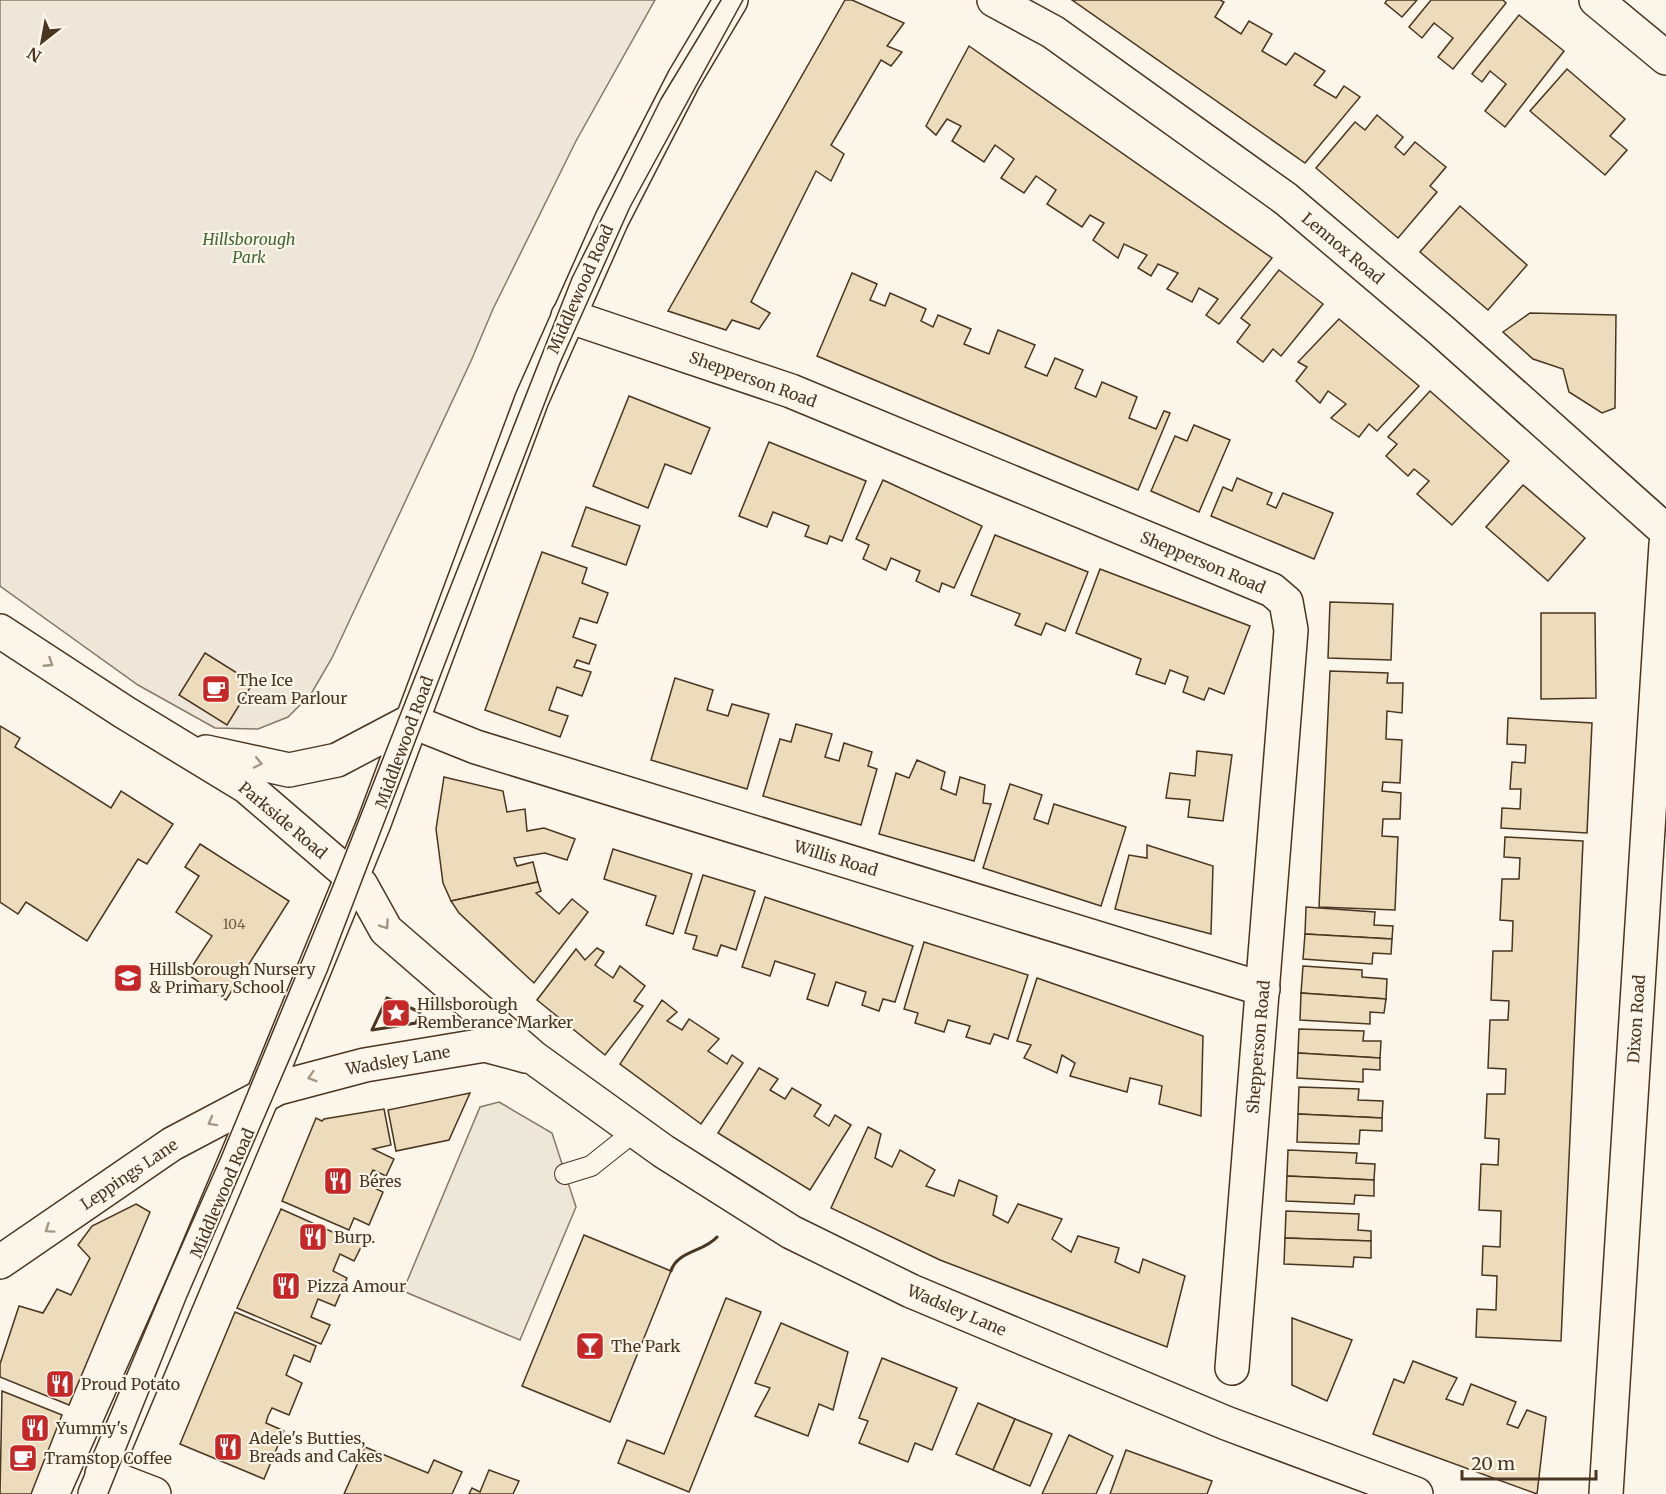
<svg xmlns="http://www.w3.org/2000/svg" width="1666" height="1494" font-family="Merriweather,serif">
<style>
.green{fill:#ede6d9;stroke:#887966;stroke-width:1.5}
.parking{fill:#ede7d9;stroke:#887966;stroke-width:1.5}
.building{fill:#ecdcbc;stroke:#4a3520;stroke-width:1.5}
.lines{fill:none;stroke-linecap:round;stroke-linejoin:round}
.lane-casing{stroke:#4a3520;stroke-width:22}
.street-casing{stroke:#4a3520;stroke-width:36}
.secondary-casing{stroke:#4a3520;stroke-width:36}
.lane{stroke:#fbf6e9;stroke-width:20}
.street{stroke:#fbf6e9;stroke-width:33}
.secondary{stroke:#fbf6e9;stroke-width:33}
.tram{stroke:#4a3520;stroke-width:1.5}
.wall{stroke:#4a3520;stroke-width:3}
.oneway{stroke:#a29684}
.labels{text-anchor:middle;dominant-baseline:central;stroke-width:4.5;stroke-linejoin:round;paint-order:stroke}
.number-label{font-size:14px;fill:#725f47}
.park-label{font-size:16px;font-style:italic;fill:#436837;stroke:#fbf6e9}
.street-label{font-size:16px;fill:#4a3520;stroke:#fbf6e9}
.poi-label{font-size:16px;fill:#4a3520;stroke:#fbf6e9;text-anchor:start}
</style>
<rect width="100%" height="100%" fill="#fbf6e9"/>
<polygon class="green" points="0,0 655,0 576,141 493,309 471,361 332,658 311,694 288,717 258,729 215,728 138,685 0,586"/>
<polygon class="parking" points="499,1102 552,1133 576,1207 520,1340 403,1291 480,1107"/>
<g class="building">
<polygon points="845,0 852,0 904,23 887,46 902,52 891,66 881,60 831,145 844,154 831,181 816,171 751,302 770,313 759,329 732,320 726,330 668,311"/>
<polygon points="1072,0 1220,0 1224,2 1215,17 1241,34 1249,21 1272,34 1262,51 1286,65 1295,53 1325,71 1314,85 1336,98 1344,86 1360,97 1305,163"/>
<polygon points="1387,0 1417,0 1402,17 1385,3"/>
<polygon points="1431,0 1503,0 1506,3 1453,69 1438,57 1453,38 1434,23 1422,38 1409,27"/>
<polygon points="1519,15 1564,51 1505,127 1485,111 1506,84 1490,71 1482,82 1472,74"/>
<polygon points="969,46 1272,258 1219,324 1206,315 1218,299 1199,288 1192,302 1167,289 1178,273 1158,264 1151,276 1138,268 1147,255 1124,244 1118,258 1093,240 1104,223 1090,215 1082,227 1047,204 1056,190 1036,176 1024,193 1001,178 1014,159 995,145 984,162 952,141 961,126 947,119 936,135 926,126"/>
<polygon points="1567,69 1625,119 1610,136 1627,150 1605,175 1530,111"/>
<polygon points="1377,115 1403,137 1395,147 1404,155 1415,142 1446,167 1430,186 1437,192 1398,238 1316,168 1355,122 1365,130"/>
<polygon points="1460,206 1527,265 1488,310 1420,252"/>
<polygon points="1279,270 1323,304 1281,356 1273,349 1263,362 1237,342 1250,325 1241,318"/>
<polygon points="852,273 877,284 870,300 885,306 890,293 926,309 921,321 933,327 938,315 971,329 964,344 989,354 998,330 1035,345 1025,367 1047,376 1055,358 1083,370 1075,388 1096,397 1102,382 1137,397 1129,418 1156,429 1164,411 1170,413 1138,490 817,356"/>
<polygon points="1530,313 1616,315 1615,408 1602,413 1569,392 1563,369 1533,359 1503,332"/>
<polygon points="1339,319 1419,386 1377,431 1369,424 1359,437 1331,418 1346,404 1328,391 1320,403 1296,381 1307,367 1298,362"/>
<polygon points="1430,391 1509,461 1452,525 1417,494 1429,481 1414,469 1408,476 1386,456 1397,444 1388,437"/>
<polygon points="629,396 710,428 691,474 665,464 648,508 593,486"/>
<polygon points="1194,425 1230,440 1199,512 1151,491 1175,436 1187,441"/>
<polygon points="769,442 866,481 842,541 830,536 827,544 805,536 809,526 773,512 767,527 739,516"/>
<polygon points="1237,478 1272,493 1267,504 1276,508 1283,493 1333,513 1314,559 1211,516 1223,487 1232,491"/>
<polygon points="883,480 982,526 954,588 942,583 939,592 916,581 920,571 891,558 886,570 863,559 869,545 856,539"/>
<polygon points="1523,485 1585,538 1548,581 1486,527"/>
<polygon points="586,507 640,526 626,565 572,546"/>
<polygon points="995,535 1088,572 1065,631 1046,623 1041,635 1015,625 1020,614 971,595"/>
<polygon points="542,552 587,568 582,583 608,593 597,623 580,618 573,637 596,645 589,664 577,660 574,667 591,672 582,696 557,687 549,710 568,716 560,737 485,710"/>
<polygon points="1100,569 1250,626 1224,694 1209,688 1204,700 1183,692 1188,677 1170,670 1165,684 1136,674 1141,659 1076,633"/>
<polygon points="1330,602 1393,604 1391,660 1328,658"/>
<polygon points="1541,613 1595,613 1596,698 1541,699"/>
<polygon points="205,653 253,683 227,725 179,695"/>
<polygon points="1330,671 1388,673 1387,683 1403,683 1402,713 1387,711 1386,739 1402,740 1400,783 1383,782 1382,791 1401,793 1400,819 1383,819 1382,836 1398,837 1395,910 1319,907"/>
<polygon points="675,678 713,690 707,710 728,716 732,704 769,714 747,789 651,760"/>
<polygon points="1508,718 1592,723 1587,833 1501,828 1502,808 1520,809 1521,789 1510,789 1512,762 1525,763 1526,745 1507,744"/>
<polygon points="796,724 832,734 825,757 839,761 844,743 872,752 868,766 877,769 861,825 763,796 780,739 791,742"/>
<polygon points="0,726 20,738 15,747 111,808 121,791 173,824 147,864 138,859 87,941 26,902 18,914 0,902"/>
<polygon points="1197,751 1232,755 1223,821 1188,817 1190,800 1166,798 1170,773 1195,776"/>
<polygon points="917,760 945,772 941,789 956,795 960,777 985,785 983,803 991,804 974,861 879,834 896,773 909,778"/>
<polygon points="444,777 503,791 507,812 525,809 527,831 544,828 575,839 567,860 545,853 514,858 517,866 533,862 538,882 451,901 443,883 436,829"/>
<polygon points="1010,784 1042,795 1034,819 1048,824 1054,804 1126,827 1101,906 983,868"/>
<polygon points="1505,837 1583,841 1561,1341 1476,1337 1477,1309 1496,1310 1497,1276 1482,1275 1483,1246 1500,1247 1501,1211 1479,1210 1481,1164 1498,1165 1499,1139 1485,1138 1487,1094 1505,1094 1506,1069 1488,1068 1490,1020 1508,1020 1509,1001 1491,1000 1493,951 1512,951 1513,921 1500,920 1502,879 1519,879 1520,858 1504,857"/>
<polygon points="200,844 289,901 226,1000 187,974 212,936 176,912 199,876 185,867"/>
<polygon points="1147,845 1213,866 1211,934 1115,909 1129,855 1147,858"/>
<polygon points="613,849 692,874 673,934 646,925 656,896 604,879"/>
<polygon points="703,875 755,891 736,950 721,945 717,956 693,949 697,936 685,933"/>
<polygon points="538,882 541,891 536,893 559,914 572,899 588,912 534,983 459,913 451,901"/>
<polygon points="765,897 913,946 895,1002 883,999 879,1011 862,1005 866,992 836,982 828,1006 807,999 815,974 775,961 770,976 742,967"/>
<polygon points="1306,907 1375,912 1374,925 1393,926 1392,939 1305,934"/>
<polygon points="1305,934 1392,939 1391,954 1373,953 1372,964 1303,959"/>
<polygon points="924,942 1028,975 1008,1039 994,1034 990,1044 966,1037 970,1026 948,1020 944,1032 915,1023 918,1013 904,1009"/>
<polygon points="597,948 604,952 595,965 613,978 620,966 645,986 634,1001 643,1006 605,1055 537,1000 576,949 585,960"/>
<polygon points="1303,966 1362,970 1362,977 1387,979 1386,999 1301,993"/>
<polygon points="1037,978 1203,1036 1201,1116 1159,1104 1162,1086 1130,1078 1127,1092 1070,1076 1075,1063 1062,1055 1057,1073 1024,1058 1031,1045 1017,1041"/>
<polygon points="1301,993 1386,999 1384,1013 1370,1012 1370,1024 1300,1020"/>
<polygon points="662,1000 677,1012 667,1021 682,1030 689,1019 719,1039 708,1051 727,1064 732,1055 743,1063 701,1124 620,1064"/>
<polygon points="1299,1029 1364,1031 1363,1041 1381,1041 1380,1058 1298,1053"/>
<polygon points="1298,1053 1380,1058 1380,1070 1363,1069 1363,1082 1297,1078"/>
<polygon points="759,1068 778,1079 770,1090 785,1099 792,1088 821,1105 814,1116 829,1126 835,1115 851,1125 810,1190 718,1133"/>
<polygon points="1299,1087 1359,1089 1358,1100 1383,1101 1382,1118 1298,1114"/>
<polygon points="470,1093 449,1140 396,1151 388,1110"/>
<polygon points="384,1109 391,1145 373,1149 394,1159 386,1176 373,1170 366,1184 383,1192 369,1225 354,1218 349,1230 282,1201 316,1118 322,1121 324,1119"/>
<polygon points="1298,1114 1382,1118 1382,1131 1360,1130 1359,1144 1297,1142"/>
<polygon points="868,1127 881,1134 875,1158 892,1167 900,1150 935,1170 926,1186 954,1196 959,1180 997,1196 993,1215 1008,1223 1018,1204 1062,1219 1052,1239 1071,1252 1078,1236 1119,1248 1115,1262 1139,1273 1143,1259 1185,1276 1167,1347 940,1260 831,1208"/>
<polygon points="1288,1150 1357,1153 1356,1163 1375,1164 1374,1180 1287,1176"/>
<polygon points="1287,1176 1374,1180 1374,1196 1355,1195 1354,1204 1286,1201"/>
<polygon points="136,1204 150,1212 69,1405 0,1377 0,1364 19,1306 43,1313 57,1289 71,1295 90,1258 78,1245 92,1226"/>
<polygon points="281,1209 362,1245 354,1261 340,1254 333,1271 347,1278 335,1306 318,1299 311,1317 330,1325 321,1344 237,1308"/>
<polygon points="1286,1211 1359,1214 1358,1230 1371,1231 1371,1241 1285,1238"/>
<polygon points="584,1235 671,1271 610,1422 522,1386"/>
<polygon points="1285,1238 1371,1241 1371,1258 1354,1257 1353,1267 1284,1264"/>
<polygon points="726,1298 761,1312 689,1492 618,1463 627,1440 664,1454"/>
<polygon points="235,1312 316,1346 310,1362 294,1355 286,1375 302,1383 289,1415 272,1408 268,1416 266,1423 284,1431 264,1479 180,1444"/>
<polygon points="1292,1318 1352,1340 1327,1401 1292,1385"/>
<polygon points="781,1323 848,1352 833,1410 819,1404 808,1436 755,1416 770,1388 755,1383"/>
<polygon points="882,1358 957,1388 932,1450 915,1443 908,1462 859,1443 868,1421 859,1418"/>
<polygon points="1413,1361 1457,1378 1446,1399 1463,1405 1471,1384 1516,1402 1507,1424 1518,1428 1527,1410 1546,1417 1537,1494 1373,1434 1394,1379 1404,1383"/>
<polygon points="2,1391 62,1415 31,1494 0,1494"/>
<polygon points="978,1403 1015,1419 993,1470 956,1454"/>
<polygon points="1015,1419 1052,1434 1030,1486 993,1470"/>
<polygon points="1069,1435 1113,1456 1096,1494 1042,1494"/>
<polygon points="365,1447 428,1473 434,1460 462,1472 452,1494 344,1494"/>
<polygon points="1126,1450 1212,1481 1207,1494 1110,1494"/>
<polygon points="489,1470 519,1481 513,1494 469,1494 472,1488 480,1492"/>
</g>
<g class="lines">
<g class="lane-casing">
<polyline id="lane" points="565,1174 591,1166 635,1131"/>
</g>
<g class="street-casing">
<g id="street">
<polyline points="994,0 1053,32 1286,199 1442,331 1666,531"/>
<polyline points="1596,0 1666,58"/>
<polyline points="568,316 791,391 1272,590 1286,602 1291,630 1232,1368"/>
<polyline points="411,721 476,747 1263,989"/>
<polyline points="102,1474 154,1494"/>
<polyline points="1606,1494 1666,544"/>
</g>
</g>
<g class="secondary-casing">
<g id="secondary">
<polyline points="0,631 124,712 247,787 361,885 386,930 534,1058 663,1151 791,1232 911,1291 1226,1423 1416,1494"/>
<polyline points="206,752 289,770 337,760 411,721"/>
<polyline points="0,1262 172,1144 278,1088 365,1065 485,1045 526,1056"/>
<polyline points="95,1494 263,1095 374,823 532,399 612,219 684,79 731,0"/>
</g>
</g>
<use href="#lane" class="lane"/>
<use href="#street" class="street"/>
<use href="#secondary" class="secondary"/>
<g class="tram">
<polyline points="71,1494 221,1157 332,888 572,278 661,99 721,0"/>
<polyline points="108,1494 186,1299 327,972 560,363 630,207 743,0"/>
</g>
<g class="wall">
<polygon points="387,998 420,1012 416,1023 372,1030"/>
<path d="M 671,1271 C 677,1251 704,1252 717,1237"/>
</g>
</g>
<defs><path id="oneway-chevron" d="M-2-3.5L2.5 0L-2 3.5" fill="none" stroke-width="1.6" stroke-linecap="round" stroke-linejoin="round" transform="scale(1.5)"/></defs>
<g class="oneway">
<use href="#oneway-chevron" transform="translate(49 663) rotate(33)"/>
<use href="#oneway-chevron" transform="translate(258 763) rotate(12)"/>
<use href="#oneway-chevron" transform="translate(385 925) rotate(55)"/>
<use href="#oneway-chevron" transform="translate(312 1077) rotate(163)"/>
<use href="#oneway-chevron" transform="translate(212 1122) rotate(151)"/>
<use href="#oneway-chevron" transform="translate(49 1229) rotate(146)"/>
</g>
<defs>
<g id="cafe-square" transform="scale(1.5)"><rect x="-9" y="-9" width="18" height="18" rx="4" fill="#c62828" stroke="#fbf6e9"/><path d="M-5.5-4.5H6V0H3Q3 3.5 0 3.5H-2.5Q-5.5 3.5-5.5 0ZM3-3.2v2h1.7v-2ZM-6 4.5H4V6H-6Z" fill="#fff"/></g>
<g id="school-square" transform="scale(1.5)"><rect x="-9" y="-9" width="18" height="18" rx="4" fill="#c62828" stroke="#fbf6e9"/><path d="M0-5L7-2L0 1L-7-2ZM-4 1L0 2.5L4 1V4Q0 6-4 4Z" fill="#fff"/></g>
<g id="sight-square" transform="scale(1.5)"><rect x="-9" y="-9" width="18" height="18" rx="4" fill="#c62828" stroke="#fbf6e9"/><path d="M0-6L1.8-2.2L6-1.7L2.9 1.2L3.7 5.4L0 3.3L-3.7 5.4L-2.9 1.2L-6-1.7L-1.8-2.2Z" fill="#fff"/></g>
<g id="restaurant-square" transform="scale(1.5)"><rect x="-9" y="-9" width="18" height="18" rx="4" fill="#c62828" stroke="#fbf6e9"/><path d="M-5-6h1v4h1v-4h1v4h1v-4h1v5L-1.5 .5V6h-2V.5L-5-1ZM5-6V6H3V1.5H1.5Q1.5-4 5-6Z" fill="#fff"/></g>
<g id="bar-square" transform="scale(1.5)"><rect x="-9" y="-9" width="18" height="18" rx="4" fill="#c62828" stroke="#fbf6e9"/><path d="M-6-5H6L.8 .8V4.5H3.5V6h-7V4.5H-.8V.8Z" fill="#fff"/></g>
</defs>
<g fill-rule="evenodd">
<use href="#cafe-square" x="216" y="689"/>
<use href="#school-square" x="128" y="978"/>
<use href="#sight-square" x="396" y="1013"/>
<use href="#restaurant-square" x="338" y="1181"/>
<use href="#restaurant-square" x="313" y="1237"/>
<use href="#restaurant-square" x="286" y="1286"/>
<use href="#bar-square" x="590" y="1346"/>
<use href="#restaurant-square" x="60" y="1384"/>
<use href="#restaurant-square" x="35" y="1428"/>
<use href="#restaurant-square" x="228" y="1447"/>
<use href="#cafe-square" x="23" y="1458"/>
</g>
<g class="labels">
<g class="number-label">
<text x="234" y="924">104</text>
</g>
<g class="park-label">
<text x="249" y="239">Hillsborough<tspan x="249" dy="18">Park</tspan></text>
</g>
<g class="street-label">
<text transform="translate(1343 248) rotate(40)">Lennox Road</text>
<text transform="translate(580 289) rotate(-66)">Middlewood Road</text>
<text transform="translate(753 379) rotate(20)">Shepperson Road</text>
<text transform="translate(1203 562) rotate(23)">Shepperson Road</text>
<text transform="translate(404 742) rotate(-70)">Middlewood Road</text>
<text transform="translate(283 820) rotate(40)">Parkside Road</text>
<text transform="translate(836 858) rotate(17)">Willis Road</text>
<text transform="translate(1636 1019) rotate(-86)">Dixon Road</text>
<text transform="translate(1258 1047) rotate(-85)">Shepperson Road</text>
<text transform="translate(398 1060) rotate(-10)">Wadsley Lane</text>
<text transform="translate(129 1174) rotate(-34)">Leppings Lane</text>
<text transform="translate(222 1193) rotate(-67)">Middlewood Road</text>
<text transform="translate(957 1310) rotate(23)">Wadsley Lane</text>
</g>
<g class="poi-label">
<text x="237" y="680">The Ice<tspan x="237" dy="18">Cream Parlour</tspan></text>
<text x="149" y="969">Hillsborough Nursery<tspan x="149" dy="18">&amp; Primary School</tspan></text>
<text x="417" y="1004">Hillsborough<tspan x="417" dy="18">Remberance Marker</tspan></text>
<text x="359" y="1181">Béres</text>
<text x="334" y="1237">Burp.</text>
<text x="307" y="1286">Pizza Amour</text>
<text x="611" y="1346">The Park</text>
<text x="81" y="1384">Proud Potato</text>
<text x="56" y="1428">Yummy's</text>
<text x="249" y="1438">Adele's Butties,<tspan x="249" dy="18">Breads and Cakes</tspan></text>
<text x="44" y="1458">Tramstop Coffee</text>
</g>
</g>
<g transform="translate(42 42) rotate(211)" stroke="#fbf6e9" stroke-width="4.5" paint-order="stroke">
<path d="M0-4.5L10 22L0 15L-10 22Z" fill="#4a3520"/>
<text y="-9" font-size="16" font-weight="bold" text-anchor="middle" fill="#4a3520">N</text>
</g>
<path d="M1462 1470v9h134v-9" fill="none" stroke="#4a3520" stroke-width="3"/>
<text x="1471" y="1470" font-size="18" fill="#4a3520" stroke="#fbf6e9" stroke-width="4.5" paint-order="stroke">20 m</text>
</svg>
